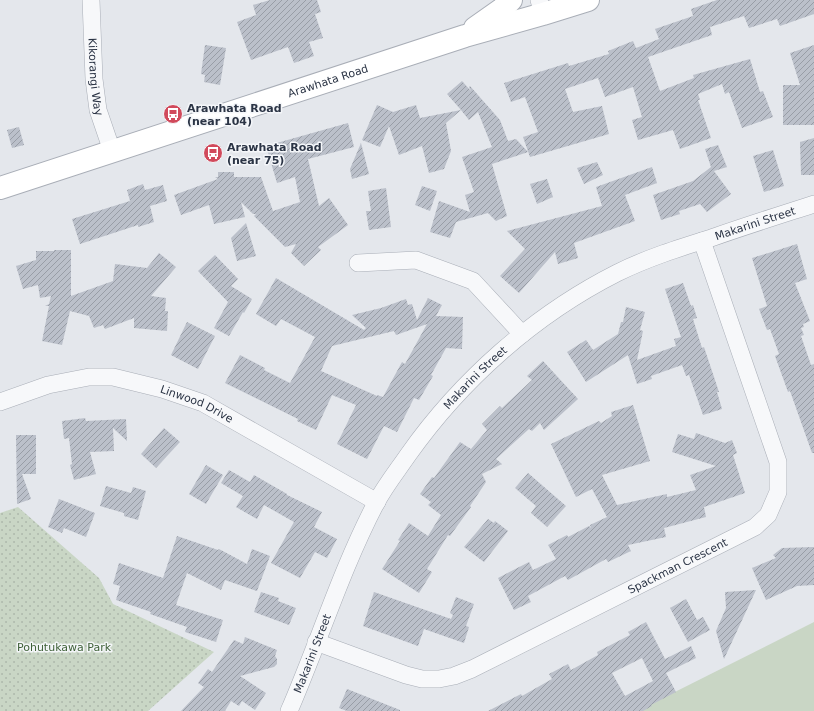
<svg xmlns="http://www.w3.org/2000/svg" width="814" height="711" font-family="'DejaVu Sans',sans-serif">
<style>
.green{fill:#c9d6c5}
.park{fill:url(#park-dots)}
.building{fill:url(#building-hatch);fill-rule:evenodd}
.lines{fill:none;stroke-linecap:round;stroke-linejoin:round}
.street-casing{stroke:#a9aeb7;stroke-width:18}
.secondary-casing{stroke:#a9aeb7;stroke-width:24}
.street{stroke:#f7f8fa;stroke-width:17}
.secondary{stroke:#fff;stroke-width:22}
.labels{text-anchor:middle;dominant-baseline:central;stroke-width:3;stroke-linejoin:round;paint-order:stroke}
.street-label{font-size:11px;fill:#2b3445;stroke:#f4f6f9}
.poi-label{font-size:11px;font-weight:bold;fill:#2b3445;stroke:#f4f6f9;text-anchor:start}
.park-label{font-size:11px;fill:#3f6138;stroke:#f4f6f9}
</style>
<defs>
<pattern id="park-dots" width="8" height="8" patternUnits="userSpaceOnUse"><rect width="8" height="8" fill="#c9d6c5"/><path d="M2 2h.1M6 6h.1" fill="none" stroke="#adb8ab" stroke-width="1.8" stroke-linecap="round"/></pattern>
<pattern id="building-hatch" width="6" height="6" patternUnits="userSpaceOnUse"><rect width="6" height="6" fill="#bbc0ca"/><path d="M-1 1l2-2M0 6l6-6M5 7l2-2" fill="none" stroke="#989da6"/></pattern>
</defs>
<rect width="100%" height="100%" fill="#e4e7ec"/>
<polygon class="green" points="814,622 814,711 637,711"/>
<polygon class="park" points="18,507 99,578 113,604 214,652 148,711 0,711 0,513"/>
<g class="building">
<polygon points="270,0 317,0 321,12 315,14 323,38 309,42 314,56 294,63 288,47 251,60 237,22 256,15 253,5"/>
<polygon points="717,0 814,0 814,14 780,26 777,19 749,28 744,16 710,27 712,35 648,57 660,91 694,78 693,75 750,59 760,92 763,91 773,117 742,128 729,92 725,94 722,84 698,94 700,100 698,100 711,138 680,149 673,130 638,140 632,120 642,117 633,87 605,97 598,78 565,89 573,112 602,106 609,134 530,157 523,137 538,132 525,97 511,102 504,83 568,63 569,66 609,54 608,51 633,41 636,48 659,39 655,29 693,16 691,9"/>
<polygon points="205,45 226,48 220,85 204,82 205,75 201,74"/>
<polygon points="814,45 814,125 783,125 783,85 800,85 790,53"/>
<polygon points="462,81 471,91 469,87 470,86 500,120 508,141 516,139 528,152 492,164 507,216 496,221 488,213 456,222 450,238 430,232 439,201 470,212 465,195 474,192 462,157 492,147 478,112 469,120 461,110 446,123 451,151 444,169 429,173 422,146 399,155 389,126 380,147 362,140 377,105 393,112 416,105 420,118 461,110 447,94"/>
<polygon points="348,123 354,147 308,159 319,206 329,198 348,225 318,247 321,250 304,266 291,253 296,244 285,247 254,216 256,214 253,214 241,202 245,217 214,224 209,205 181,215 174,195 218,179 215,177 218,177 218,172 234,172 234,177 261,177 273,211 300,202 295,177 277,183 266,146"/>
<polygon points="19,127 24,145 12,148 7,130"/>
<polygon points="814,138 814,175 801,175 800,142"/>
<polygon points="361,143 369,174 352,179 350,169"/>
<polygon points="718,145 727,167 714,171 731,194 707,212 700,204 679,211 680,214 661,220 653,195 693,181 711,167 705,149"/>
<polygon points="773,150 784,186 764,192 753,156"/>
<polygon points="597,162 603,175 584,184 577,168"/>
<polygon points="652,167 657,183 625,195 635,221 574,243 578,258 558,264 555,252 519,293 500,276 525,249 507,231 602,206 596,187"/>
<polygon points="547,179 553,197 537,204 530,184"/>
<polygon points="143,184 145,190 163,185 167,201 150,206 154,222 138,227 138,225 80,244 72,219 130,201 127,190"/>
<polygon points="422,186 437,191 430,211 415,205"/>
<polygon points="386,188 391,227 369,230 366,211 371,211 368,191"/>
<polygon points="246,223 256,256 237,261 231,238"/>
<polygon points="797,244 807,279 795,283 810,321 803,324 804,327 801,328 804,335 801,336 811,365 814,364 814,453 812,453 790,391 788,392 775,356 779,354 770,329 767,330 759,309 767,306 752,258"/>
<polygon points="54,250 71,250 71,296 113,281 115,264 147,268 159,253 176,267 151,296 166,298 165,311 168,311 167,331 134,328 134,318 105,329 103,325 94,328 89,316 70,311 62,345 42,341 49,306 45,306 49,304 51,296 40,298 38,285 23,289 16,266 36,260 36,251 54,251"/>
<polygon points="215,255 238,279 231,286 252,299 244,313 243,312 229,336 214,328 228,302 198,271"/>
<path d="M 276,278 L 364,330 L 366,328 L 352,315 L 381,308 L 406,299 L 408,305 L 412,304 L 417,320 L 428,298 L 442,305 L 436,316 L 463,317 L 462,349 L 446,348 L 431,375 L 433,376 L 419,400 L 414,398 L 397,432 L 384,426 L 367,459 L 337,444 L 356,405 L 332,395 L 316,430 L 297,421 L 298,419 L 225,383 L 240,355 L 265,368 L 264,370 L 290,383 L 315,337 L 281,319 L 276,326 L 256,314 ZM 427,324 L 405,364 L 402,362 L 383,397 L 377,395 L 377,396 L 321,371 L 332,346 L 394,331 L 396,335 Z"/>
<polygon points="683,283 691,306 693,305 697,318 693,319 702,348 704,347 719,392 717,392 722,409 703,415 689,375 686,376 682,365 651,376 652,379 637,384 628,355 586,382 567,352 586,340 593,350 618,334 621,322 623,322 626,307 645,312 640,330 643,331 637,360 676,346 674,339 681,337 665,289"/>
<polygon points="187,322 215,336 198,369 171,355"/>
<polygon points="543,361 578,399 544,430 540,423 532,431 529,429 496,459 502,464 482,474 486,482 470,506 471,507 450,536 448,535 427,569 432,572 419,593 382,569 400,541 398,540 409,523 428,536 441,515 428,505 431,502 420,494 432,477 434,478 460,442 471,449 487,430 482,424 500,406 502,408 532,380 527,376"/>
<polygon points="633,405 650,461 602,475 617,505 667,494 667,497 696,490 690,475 716,466 672,452 678,434 694,439 696,433 725,443 732,440 737,453 733,455 745,493 704,507 706,517 664,528 666,537 628,545 631,551 608,562 606,559 568,580 565,576 528,596 531,602 514,610 498,578 529,562 533,570 556,559 548,545 567,535 568,537 589,526 591,528 590,525 607,517 592,489 576,497 551,444 599,421 601,423 612,416 611,412"/>
<polygon points="85,418 86,421 126,419 127,441 113,428 114,451 90,452 96,474 74,480 70,465 72,464 69,438 64,439 62,421"/>
<polygon points="164,428 180,442 156,468 141,454"/>
<polygon points="16,435 36,435 36,474 22,474 31,499 17,504"/>
<polygon points="206,465 223,475 206,504 189,494"/>
<polygon points="229,470 250,482 254,475 287,494 287,495 322,512 314,527 337,539 327,558 315,552 300,578 271,563 294,522 264,505 257,519 236,507 243,496 221,483"/>
<polygon points="528,473 566,506 547,527 531,513 536,506 515,488"/>
<polygon points="106,486 131,493 133,487 146,491 138,520 124,516 124,513 100,506"/>
<polygon points="59,499 95,513 86,537 64,528 62,533 48,527"/>
<polygon points="488,519 494,523 495,521 508,531 484,562 464,547"/>
<polygon points="177,536 218,550 219,549 247,564 252,549 270,556 257,591 225,580 221,590 187,573 176,605 223,620 216,642 185,632 187,627 150,614 151,612 116,600 120,586 113,584 119,563 163,578"/>
<polygon points="814,547 814,585 797,586 766,600 752,568 776,558 773,555 782,548"/>
<polygon points="756,590 724,659 716,631 726,608 725,592"/>
<polygon points="261,592 279,598 278,601 296,608 289,625 254,612"/>
<polygon points="374,592 451,619 453,615 450,613 456,597 474,604 466,626 469,627 464,643 424,629 418,646 363,626"/>
<polygon points="686,599 697,620 703,617 710,630 688,642 670,608"/>
<path d="M 646,622 L 665,659 L 691,646 L 696,658 L 666,673 L 676,692 L 651,705 L 652,706 L 643,711 L 488,711 L 521,694 L 522,696 L 552,679 L 549,674 L 568,664 L 571,670 L 598,655 L 597,652 L 630,635 L 628,632 ZM 642,658 L 653,681 L 625,696 L 612,673 Z"/>
<polygon points="245,637 277,650 275,656 277,659 277,664 274,667 240,676 266,693 255,710 242,701 239,706 231,701 225,711 181,711 204,687 198,683 208,669 212,672 234,640 243,644"/>
<polygon points="347,689 400,710 400,711 347,711 339,708"/>
</g>
<g class="lines">
<g class="street-casing">
<g id="street">
<path id="s1" d="M 91,0 L 94,79 L 98,110 L 112,151"/>
<polyline points="539,0 543,14"/>
<polyline points="358,263 416,260 473,281 522,334"/>
<path id="s2" d="M 0,402 L 48,385 L 89,377 L 113,377 L 162,389 L 203,403 L 377,502"/>
<path id="s3" d="M 316,642 L 406,675 L 422,679 L 439,679 L 454,676 L 472,669 L 755,527 L 768,515 L 778,492 L 778,462 L 702,241"/>
<path id="s4" d="M 289,711 C 319,642 341,570 376,503 C 385,486 397,471 408,455 C 461,380 534,315 617,273 C 647,258 679,248 711,238 C 745,226 780,215 814,204"/>
</g>
</g>
<g class="secondary-casing">
<g id="secondary">
<polyline points="475,28 502,9 511,0"/>
<path id="s5" d="M 0,188 L 465,36 L 543,14 L 588,0"/>
</g>
</g>
<use href="#street" class="street"/>
<use href="#secondary" class="secondary"/>
</g>
<defs>
<g id="bus-disc" transform="scale(1)"><circle r="9.5" fill="#d1495b" stroke="#f4f6f9"/><path d="M-5-6H5V4H4V6H2V4H-2V6H-4V4H-5ZM-3.5-4V0h7V-4ZM-3.5 1.2v1.5H-2V1.2ZM2 1.2v1.5H3.5V1.2Z" fill="#fff"/></g>
</defs>
<g fill-rule="evenodd">
<use href="#bus-disc" x="173" y="114"/>
<use href="#bus-disc" x="213" y="153"/>
</g>
<g class="labels">
<g class="street-label">
<text stroke="none"><textPath href="#s1" startOffset="77">Kikorangi Way</textPath></text>
<text stroke="none"><textPath href="#s5" startOffset="345">Arawhata Road</textPath></text>
<text stroke="none"><textPath href="#s4" startOffset="710">Makarini Street</textPath></text>
<text stroke="none"><textPath href="#s4" startOffset="386">Makarini Street</textPath></text>
<text stroke="none"><textPath href="#s2" startOffset="205">Linwood Drive</textPath></text>
<text stroke="none"><textPath href="#s3" startOffset="394">Spackman Crescent</textPath></text>
<text stroke="none"><textPath href="#s4" startOffset="62">Makarini Street</textPath></text>
</g>
<g class="poi-label">
<text x="187" y="108">Arawhata Road<tspan x="187" dy="13">(near 104)</tspan></text>
<text x="227" y="147">Arawhata Road<tspan x="227" dy="13">(near 75)</tspan></text>
</g>
<g class="park-label">
<text x="64" y="647">Pohutukawa Park</text>
</g>
</g>
</svg>
